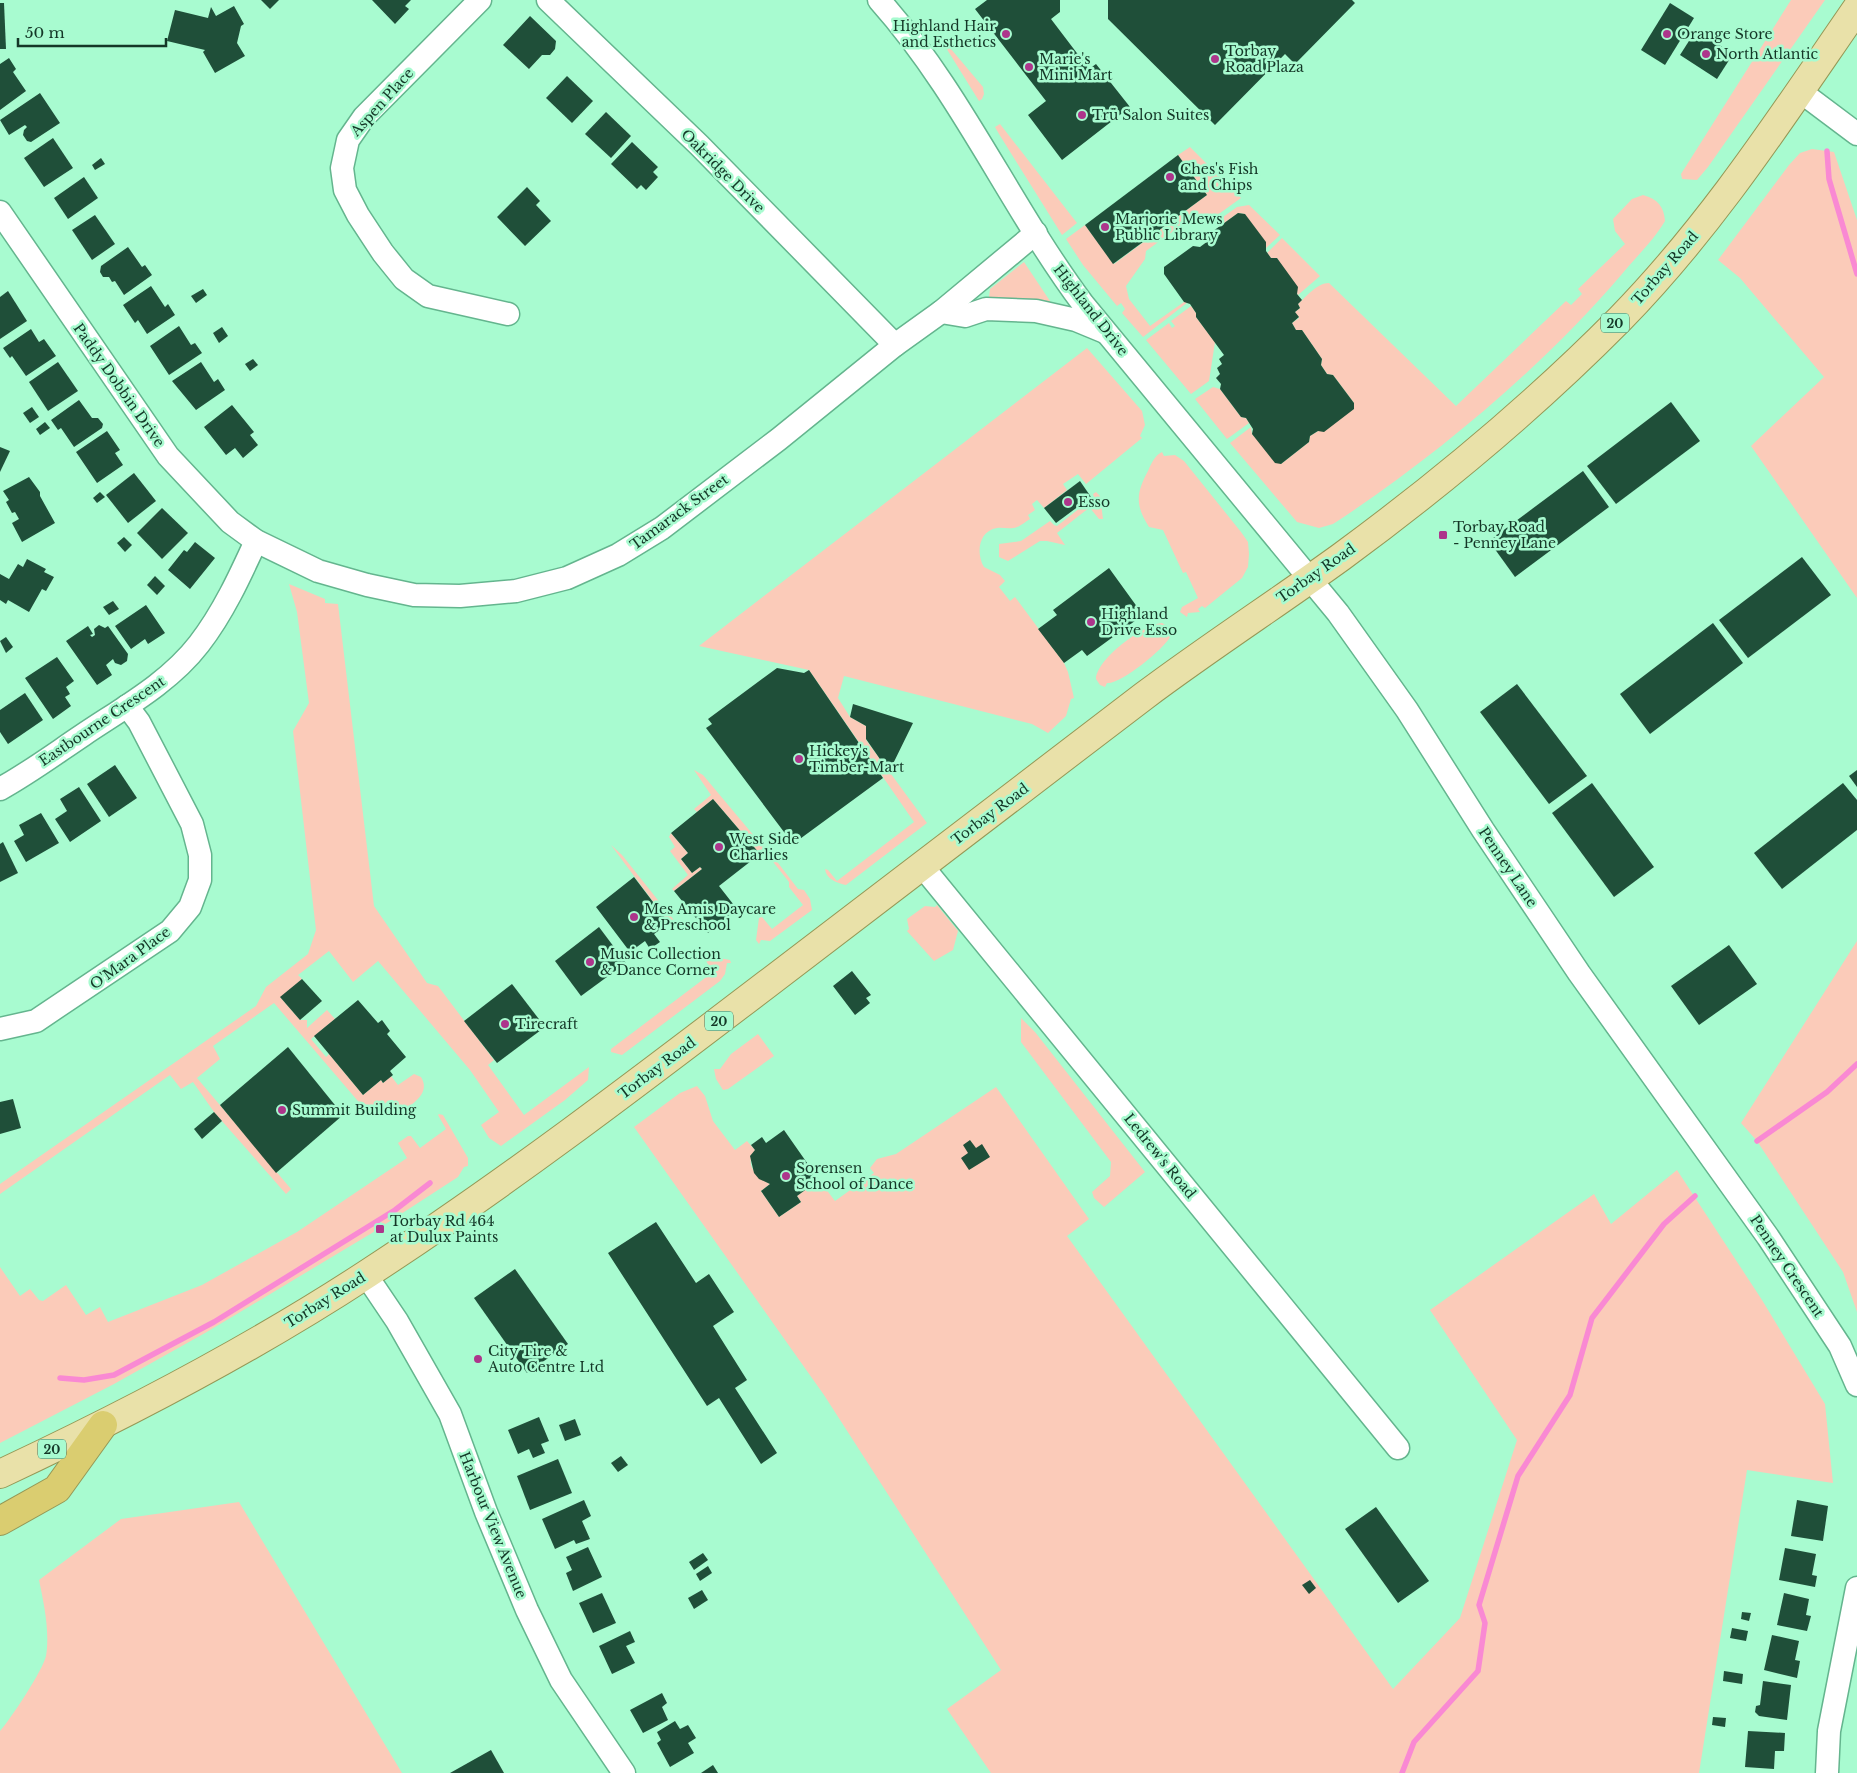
<svg xmlns="http://www.w3.org/2000/svg" width="1857" height="1773" font-family="'Libre Baskerville',serif">
<style>
.green{fill:#fbcbb9}
.lines{fill:none;stroke-linecap:round;stroke-linejoin:round}
.stream{stroke:#f989d3;stroke-width:5.5}
.building{fill:#1f4f39}
.minor-casing{stroke:#64b58e;stroke-width:25}
.major-casing{stroke:#959856;stroke-width:30}
.highway-casing{stroke:#959856;stroke-width:30}
.minor{stroke:#fff;stroke-width:22}
.major{stroke:#e9e1a9;stroke-width:28}
.highway{stroke:#dacd70;stroke-width:28}
.poi-dot{fill:#ad358b;stroke:#a8fbd0;stroke-width:2}
.labels{text-anchor:middle;dominant-baseline:central;stroke-width:5;stroke-linejoin:round;paint-order:stroke}
.shield{fill:#a8fbd0;stroke:#40725a;stroke-width:1}
.shield-label{font-size:12px;font-weight:bold;fill:#143727}
.poi-label{font-size:14px;fill:#143727;stroke:#a8fbd0;text-anchor:start}
.street-label{font-size:14px;fill:#143727;stroke:#a8fbd0}
</style>
<rect width="100%" height="100%" fill="#a8fbd0"/>
<g class="green">
<polygon points="1791,0 1825,0 1708,167 1697,180 1682,179 1681,174"/>
<polygon points="935,30 983,87 984,94 982,99 979,101"/>
<polygon points="1000,124 1077,223 1062,235 999,134 995,127"/>
<polygon points="1190,147 1241,198 1202,226 1194,216 1146,251 1145,259 1126,286 1129,299 1150,326 1184,302 1188,302 1143,337 1122,313 1125,309 1121,303 1117,306 1083,265 1066,239 1085,225 1114,264 1207,195 1178,155"/>
<polygon points="1812,149 1834,152 1857,220 1857,598 1751,446 1824,377 1740,278 1718,260 1789,165 1800,153"/>
<path d="M 1643,195 C 1658,199 1664,207 1665,221 C 1654,240 1636,257 1622,274 C 1544,366 1433,459 1333,524 L 1319,528 L 1297,522 L 1230,443 L 1251,427 L 1252,434 L 1281,464 L 1309,442 L 1310,436 L 1354,409 L 1354,403 L 1333,375 L 1327,374 L 1321,365 L 1322,359 L 1302,330 L 1296,330 L 1292,323 L 1299,318 L 1295,312 L 1300,308 L 1298,304 C 1306,297 1317,283 1329,283 L 1456,406 L 1566,301 L 1571,305 L 1582,294 L 1578,289 L 1625,244 L 1615,231 L 1613,219 L 1632,199 Z"/>
<polygon points="1249,205 1280,235 1265,249 1245,214 1238,213 1219,227 1216,222 1237,207"/>
<polygon points="1282,238 1320,276 1298,295 1277,258 1271,258 1267,253"/>
<polygon points="1024,262 1050,301 1051,305 1032,300 991,300 989,297 990,289"/>
<polygon points="1191,306 1196,313 1196,317 1215,342 1209,381 1191,394 1146,340 1169,323 1172,328 1175,326 1171,321"/>
<path d="M 1087,348 L 1142,411 L 1145,425 L 1140,436 L 1142,438 L 1086,484 L 1078,474 L 1063,484 L 1067,490 L 1044,508 L 1037,500 L 1032,504 L 1035,510 L 1028,515 L 1030,519 C 1026,521 1021,526 1017,527 C 1010,530 1003,527 997,528 C 978,531 976,554 984,567 L 1000,575 L 1005,581 L 999,587 L 1010,601 L 1015,597 L 1064,663 L 1068,672 L 1074,698 L 1071,699 L 1066,716 L 1048,733 L 1032,724 L 844,676 L 838,698 L 850,717 L 866,726 L 866,740 L 927,823 L 846,885 C 837,883 826,879 825,869 L 828,870 L 837,881 L 914,822 L 809,670 L 699,646 Z"/>
<polygon points="1213,387 1220,389 1241,417 1246,418 1249,423 1227,439 1195,399"/>
<path d="M 1162,452 L 1164,456 L 1175,455 L 1184,461 L 1241,532 L 1248,542 L 1249,554 L 1248,567 L 1242,578 L 1205,608 L 1202,606 L 1198,609 L 1200,612 L 1188,613 L 1187,617 L 1180,612 L 1182,607 L 1198,598 L 1186,572 L 1183,573 L 1163,530 L 1149,527 C 1135,505 1136,493 1148,471 C 1151,464 1155,455 1162,452 Z"/>
<polygon points="1096,492 1100,496 1103,519 1099,519 1090,508 1085,511 1057,533 1065,545 1047,541 1040,541 1008,561 999,557 999,544 1021,541 1050,521 1054,525 1057,526 1094,497 1093,494"/>
<path d="M 289,584 L 325,599 L 325,603 L 338,604 L 374,906 L 427,983 L 438,986 L 494,1060 L 488,1065 L 524,1115 L 589,1067 L 588,1080 L 565,1100 L 501,1146 L 489,1138 L 481,1125 L 499,1112 L 470,1070 L 378,961 L 353,982 L 329,951 L 298,975 L 302,979 L 281,998 L 300,1020 L 307,1020 L 307,1028 L 327,1010 L 335,1019 L 311,1039 L 326,1057 L 329,1054 L 363,1095 L 381,1080 L 383,1083 L 391,1076 L 398,1085 L 414,1074 L 421,1077 C 432,1095 409,1106 396,1115 L 387,1102 L 369,1114 L 274,1003 L 213,1046 L 220,1059 L 197,1078 L 291,1189 L 286,1194 L 214,1112 L 193,1082 L 181,1089 L 170,1075 L 0,1194 L 0,1184 L 256,1006 L 266,987 L 308,954 L 316,930 L 293,731 L 309,703 L 297,612 Z"/>
<path d="M 1162,623 L 1169,627 L 1166,630 L 1170,637 C 1164,649 1120,685 1107,683 L 1105,687 L 1100,685 L 1096,679 C 1097,659 1142,625 1162,623 Z"/>
<polygon points="694,770 703,775 760,843 762,842 798,889 804,890 810,899 812,910 770,941 761,940 759,944 756,940 759,918 762,917 772,929 803,905 789,887 789,882 766,853 764,852 760,854 713,799 697,812 694,809 711,795"/>
<polygon points="671,833 688,853 681,859 692,873 700,867 702,869 674,891 672,889 688,875 670,851 675,847 669,837"/>
<polygon points="611,845 622,855 677,924 672,927"/>
<polygon points="937,905 958,931 953,950 934,961 907,931 909,929 907,919 925,906 935,907"/>
<polygon points="1857,941 1857,1312 1843,1272 1757,1141 1741,1123"/>
<polygon points="709,956 730,960 731,963 727,963 725,974 720,981 622,1055 611,1052 611,1049 713,972 706,961"/>
<polygon points="1021,1018 1035,1032 1145,1172 1104,1207 1094,1198 1092,1192 1110,1176 1111,1162 1021,1042"/>
<polygon points="758,1034 774,1056 728,1089 723,1090 716,1079 714,1069 720,1069 731,1054"/>
<path d="M 697,1086 L 705,1096 L 713,1121 L 735,1150 L 747,1141 L 755,1150 C 744,1165 756,1177 770,1184 L 761,1191 L 779,1217 L 801,1202 L 797,1196 L 819,1180 L 835,1201 L 874,1173 L 870,1168 L 877,1159 L 896,1154 L 996,1087 L 1089,1219 L 1067,1236 L 1393,1689 L 1460,1618 L 1517,1440 L 1430,1310 L 1594,1194 L 1611,1224 L 1677,1170 L 1762,1300 L 1825,1404 L 1833,1483 L 1747,1470 L 1699,1773 L 991,1773 L 947,1709 L 1001,1670 L 824,1395 L 634,1127 L 680,1093 Z"/>
<polygon points="439,1114 443,1115 468,1158 468,1166 464,1167 458,1177 384,1225 380,1221 374,1225 377,1230 205,1333 114,1384 0,1443 0,1267 20,1296 30,1289 39,1300 43,1301 66,1285 86,1315 100,1307 108,1322 202,1285 297,1232 407,1158 398,1143 408,1136 411,1136 420,1148 446,1129 438,1115"/>
<path d="M 239,1502 L 402,1773 L 0,1773 L 0,1731 C 10,1720 43,1670 46,1656 C 50,1632 44,1604 39,1580 L 121,1519 Z"/>
</g>
<g class="lines">
<g class="stream">
<polyline points="1827,151 1829,179 1857,274"/>
<polyline points="1757,1141 1827,1092 1857,1064"/>
<polyline points="60,1378 84,1380 114,1375 214,1322 395,1210 430,1183"/>
<polyline points="1402,1773 1414,1742 1478,1671 1485,1623 1479,1605 1518,1476 1570,1395 1592,1318 1664,1224 1695,1196"/>
</g>
</g>
<g class="building">
<polygon points="261,0 279,0 270,9"/>
<polygon points="372,0 411,0 405,6 409,9 395,24"/>
<polygon points="987,0 1060,0 1060,12 1051,19 1089,69 1096,64 1130,107 1062,160 1028,115 1046,101 975,9"/>
<polygon points="1108,0 1352,0 1355,3 1295,64 1285,54 1215,125 1108,19"/>
<polygon points="0,3 4,3 6,49 0,49"/>
<polygon points="1670,3 1694,18 1665,65 1641,50"/>
<polygon points="234,6 244,24 241,26 237,43 245,56 215,73 203,52 205,50 167,41 175,10 208,18 211,7 216,16"/>
<polygon points="530,16 556,41 555,49 550,55 542,55 529,69 503,45"/>
<polygon points="1696,30 1733,54 1717,79 1680,55"/>
<polygon points="9,58 16,69 13,72 26,91 0,110 0,64"/>
<polygon points="567,76 593,101 572,123 546,98"/>
<polygon points="40,93 60,123 31,142 27,141 23,135 24,130 27,127 25,125 9,135 0,120"/>
<polygon points="606,112 631,136 611,158 585,134"/>
<polygon points="53,138 73,168 44,187 24,158"/>
<polygon points="632,142 658,167 653,172 658,177 646,190 641,185 637,189 611,164"/>
<polygon points="1178,155 1207,195 1113,264 1085,225"/>
<polygon points="101,158 105,164 95,170 92,165"/>
<polygon points="84,177 98,198 68,219 54,198"/>
<polygon points="527,187 540,201 536,205 551,221 525,246 497,217"/>
<polygon points="1238,213 1245,214 1266,242 1266,251 1271,258 1277,258 1298,287 1297,294 1302,300 1298,304 1300,308 1295,312 1299,317 1292,323 1296,330 1302,330 1322,359 1321,365 1327,374 1333,375 1354,403 1354,409 1324,432 1318,431 1310,436 1309,442 1281,464 1275,463 1252,434 1253,429 1246,418 1241,417 1220,389 1221,384 1216,378 1220,374 1217,368 1222,364 1219,359 1224,355 1196,317 1196,313 1190,304 1184,302 1164,274 1164,267 1193,246 1200,247 1208,241 1209,234"/>
<polygon points="95,215 115,244 92,260 72,230"/>
<polygon points="128,247 142,267 145,265 152,275 124,295 115,281 112,282 109,277 103,277 100,272 101,266"/>
<polygon points="151,286 165,307 168,304 175,315 147,334 138,320 135,323 123,305"/>
<polygon points="203,289 207,295 196,303 191,296"/>
<polygon points="8,291 27,321 0,339 0,297"/>
<polygon points="179,326 191,345 195,343 202,353 169,375 150,346"/>
<polygon points="222,327 228,336 219,343 213,333"/>
<polygon points="31,329 39,342 44,339 56,356 26,376 12,356 10,358 3,348"/>
<polygon points="253,359 258,365 250,371 245,364"/>
<polygon points="58,362 78,391 48,411 29,382"/>
<polygon points="201,362 214,382 218,379 225,390 196,410 172,381"/>
<polygon points="79,400 92,418 98,418 103,424 102,428 74,447 61,428 58,430 51,420"/>
<polygon points="1671,402 1700,441 1616,504 1587,466"/>
<polygon points="232,405 254,432 250,435 258,445 243,458 235,448 226,455 204,427"/>
<polygon points="32,407 39,417 30,423 23,413"/>
<polygon points="45,422 50,428 40,435 36,429"/>
<polygon points="107,431 120,450 115,453 123,465 97,483 76,452"/>
<polygon points="0,447 10,451 0,472"/>
<polygon points="1583,471 1609,507 1515,577 1489,541"/>
<polygon points="134,473 156,501 128,523 106,495"/>
<polygon points="29,477 40,492 40,496 55,523 22,542 12,523 19,519 15,512 12,513 6,502 9,500 3,491"/>
<polygon points="1080,481 1091,497 1056,523 1044,508"/>
<polygon points="100,492 105,497 97,503 93,498"/>
<polygon points="162,508 188,533 162,559 137,533"/>
<polygon points="124,537 132,545 125,552 117,543"/>
<polygon points="195,542 215,558 190,589 168,570 184,550 187,552"/>
<polygon points="1802,557 1831,595 1748,658 1719,620"/>
<polygon points="27,559 46,569 44,572 54,577 46,591 42,589 29,612 8,600 6,604 0,600 0,574 9,579 18,564 23,567"/>
<polygon points="1109,568 1143,615 1087,656 1082,650 1064,663 1038,629 1057,615 1053,610"/>
<polygon points="155,576 165,586 157,595 147,585"/>
<polygon points="113,601 119,609 109,615 103,607"/>
<polygon points="146,605 165,633 148,644 145,639 131,649 115,626"/>
<polygon points="1713,623 1743,663 1650,734 1620,694"/>
<polygon points="99,625 105,628 108,626 128,654 127,661 121,665 115,663 113,659 106,665 112,675 97,685 66,641 88,626 93,634 90,635 92,637 95,635 94,629"/>
<polygon points="6,637 13,647 6,653 0,641"/>
<polygon points="57,657 74,681 66,687 70,694 65,697 71,706 53,719 25,678"/>
<polygon points="777,668 804,673 809,670 883,778 793,844 706,728 712,724 708,719"/>
<polygon points="1517,684 1587,776 1549,804 1480,712"/>
<polygon points="25,693 43,720 8,744 0,732 0,710"/>
<polygon points="853,704 913,723 889,772 866,739 866,726 850,717"/>
<polygon points="115,765 137,798 109,817 87,784"/>
<polygon points="1857,770 1857,787 1849,776"/>
<polygon points="1592,783 1654,867 1614,897 1552,813"/>
<polygon points="1843,783 1857,800 1857,830 1782,889 1754,853"/>
<polygon points="79,787 101,821 70,842 55,819 67,811 60,799"/>
<polygon points="713,799 760,854 719,886 737,909 708,933 674,891 702,869 700,867 692,873 681,859 688,853 671,833"/>
<polygon points="41,813 59,843 26,862 14,841 24,835 19,825"/>
<polygon points="3,842 18,873 0,882 0,844"/>
<polygon points="634,877 669,923 654,934 660,942 650,949 645,941 630,952 596,907"/>
<polygon points="599,927 626,963 581,996 555,961"/>
<polygon points="1729,945 1757,984 1699,1025 1671,986"/>
<polygon points="852,971 871,995 866,998 870,1003 855,1015 833,986"/>
<polygon points="302,979 322,1001 300,1020 280,997"/>
<polygon points="512,984 545,1027 497,1063 464,1021"/>
<polygon points="358,1000 378,1023 382,1020 390,1031 387,1034 406,1057 390,1071 393,1075 383,1083 381,1080 363,1095 314,1036"/>
<polygon points="288,1047 343,1115 276,1173 220,1105"/>
<polygon points="13,1099 21,1128 0,1134 0,1102"/>
<polygon points="214,1112 222,1121 202,1139 194,1129"/>
<polygon points="784,1130 819,1180 797,1196 801,1202 779,1217 761,1191 770,1184 759,1179 754,1173 750,1156 755,1150 751,1145 762,1137 766,1143"/>
<polygon points="970,1140 976,1148 982,1144 990,1157 969,1170 961,1158 968,1153 963,1145"/>
<polygon points="656,1222 696,1283 709,1274 734,1312 713,1326 747,1380 735,1388 777,1453 761,1464 719,1398 707,1406 608,1253"/>
<polygon points="515,1269 568,1344 527,1373 474,1298"/>
<polygon points="539,1417 549,1441 541,1444 545,1453 533,1458 529,1449 518,1454 508,1430"/>
<polygon points="575,1419 581,1435 565,1441 559,1425"/>
<polygon points="621,1456 628,1465 618,1472 611,1463"/>
<polygon points="558,1459 572,1493 530,1510 517,1476"/>
<polygon points="584,1500 591,1516 582,1521 590,1539 576,1544 574,1540 555,1549 542,1519"/>
<polygon points="1797,1500 1828,1506 1823,1541 1791,1536"/>
<polygon points="1376,1507 1429,1581 1398,1603 1345,1529"/>
<polygon points="588,1547 602,1577 573,1591 566,1573 572,1570 566,1557"/>
<polygon points="1785,1548 1816,1554 1812,1575 1817,1576 1815,1587 1779,1580"/>
<polygon points="703,1553 708,1560 694,1570 689,1562"/>
<polygon points="708,1566 712,1573 700,1581 696,1574"/>
<polygon points="1310,1580 1316,1588 1309,1594 1302,1585"/>
<polygon points="702,1590 708,1600 694,1609 688,1598"/>
<polygon points="602,1593 616,1623 593,1633 579,1603"/>
<polygon points="1784,1593 1809,1599 1806,1615 1811,1616 1807,1631 1777,1625"/>
<polygon points="1742,1612 1751,1613 1749,1621 1741,1619"/>
<polygon points="1732,1628 1748,1631 1746,1641 1730,1638"/>
<polygon points="630,1631 635,1642 626,1646 635,1663 612,1674 599,1646"/>
<polygon points="1772,1635 1799,1641 1795,1660 1800,1661 1797,1678 1764,1670"/>
<polygon points="1724,1671 1743,1674 1742,1684 1723,1681"/>
<polygon points="1763,1681 1791,1685 1787,1720 1759,1716 1755,1712 1756,1706 1760,1705"/>
<polygon points="662,1693 667,1703 662,1707 668,1720 643,1733 630,1710"/>
<polygon points="1713,1717 1726,1718 1725,1727 1712,1725"/>
<polygon points="675,1721 680,1729 688,1725 696,1738 688,1743 694,1753 670,1767 657,1743 661,1740 657,1732"/>
<polygon points="1748,1731 1785,1733 1784,1751 1775,1751 1774,1769 1745,1767"/>
<polygon points="491,1750 504,1773 450,1773"/>
<polygon points="713,1765 718,1773 701,1773"/>
</g>
<g class="lines">
<g class="minor-casing">
<g id="minor">
<polyline points="480,0 364,117 348,140 342,168 345,190 358,215 383,253 404,279 428,296 508,314"/>
<polyline points="548,0 699,145 895,345"/>
<path d="M 879,0 C 961,92 1010,206 1083,304 L 1338,613 L 1407,710 L 1483,830 L 1579,973 L 1768,1237 L 1840,1346 L 1857,1385"/>
<polyline points="1801,92 1857,134"/>
<polyline points="0,212 168,456 230,522 256,541 318,571 367,585 414,595 460,596 516,591 567,578 618,555 662,528 779,439 895,345 941,312 1036,233"/>
<polyline points="941,312 965,316 986,309 1036,311 1076,320 1105,332"/>
<path d="M 0,789 C 29,773 56,753 83,735 C 123,708 169,683 199,644 C 223,613 240,576 256,541"/>
<polyline points="922,866 1398,1448"/>
<polyline points="0,1029 36,1021 170,931 190,907 200,880 200,855 192,824 139,722 127,706"/>
<polyline points="366,1275 397,1321 450,1414 486,1512 527,1610 561,1680 624,1773"/>
<polyline points="1827,1773 1829,1731 1857,1588"/>
</g>
</g>
<g class="major-casing">
<path id="major" d="M 0,1474 C 126,1415 251,1350 367,1274 C 505,1184 636,1084 767,984 C 892,888 1018,792 1144,696 C 1208,648 1276,604 1341,557 C 1439,485 1534,406 1620,319 C 1712,225 1783,115 1857,8"/>
</g>
<g class="highway-casing">
<polyline id="highway" points="0,1521 57,1489 103,1425"/>
</g>
<use href="#minor" class="minor"/>
<use href="#major" class="major"/>
<use href="#highway" class="highway"/>
</g>
<g class="poi-dot">
<circle cx="1006" cy="34" r="5"/>
<circle cx="1667" cy="34" r="5"/>
<circle cx="1706" cy="54" r="5"/>
<circle cx="1215" cy="59" r="5"/>
<circle cx="1029" cy="67" r="5"/>
<circle cx="1082" cy="115" r="5"/>
<circle cx="1170" cy="177" r="5"/>
<circle cx="1105" cy="227" r="5"/>
<circle cx="1068" cy="502" r="5"/>
<rect x="1438" y="530" width="10" height="10" rx="2.5"/>
<circle cx="1091" cy="622" r="5"/>
<circle cx="799" cy="759" r="5"/>
<circle cx="719" cy="847" r="5"/>
<circle cx="634" cy="917" r="5"/>
<circle cx="590" cy="962" r="5"/>
<circle cx="505" cy="1024" r="5"/>
<circle cx="282" cy="1110" r="5"/>
<circle cx="786" cy="1176" r="5"/>
<rect x="375" y="1224" width="10" height="10" rx="2.5"/>
<circle cx="478" cy="1359" r="5"/>
</g>
<g class="labels">
<g class="shield">
<rect x="1601" y="313.5" width="28" height="19" rx="4"/>
<rect x="705" y="1011.5" width="28" height="19" rx="4"/>
<rect x="38" y="1439.5" width="28" height="19" rx="4"/>
</g>
<g class="shield-label">
<text x="1615" y="323">20</text>
<text x="719" y="1021">20</text>
<text x="52" y="1449">20</text>
</g>
<g class="poi-label">
<text x="996" y="26" text-anchor="end">Highland Hair<tspan x="996" dy="16">and Esthetics</tspan></text>
<text x="1677" y="34">Orange Store</text>
<text x="1225" y="51">Torbay<tspan x="1225" dy="16">Road Plaza</tspan></text>
<text x="1716" y="54">North Atlantic</text>
<text x="1039" y="59">Marie's<tspan x="1039" dy="16">Mini Mart</tspan></text>
<text x="1092" y="115">Trü Salon Suites</text>
<text x="1180" y="169">Ches's Fish<tspan x="1180" dy="16">and Chips</tspan></text>
<text x="1115" y="219">Marjorie Mews<tspan x="1115" dy="16">Public Library</tspan></text>
<text x="1078" y="502">Esso</text>
<text x="1453" y="527">Torbay Road<tspan x="1453" dy="16">- Penney Lane</tspan></text>
<text x="1101" y="614">Highland<tspan x="1101" dy="16">Drive Esso</tspan></text>
<text x="809" y="751">Hickey's<tspan x="809" dy="16">Timber-Mart</tspan></text>
<text x="729" y="839">West Side<tspan x="729" dy="16">Charlies</tspan></text>
<text x="644" y="909">Mes Amis Daycare<tspan x="644" dy="16">&amp; Preschool</tspan></text>
<text x="600" y="954">Music Collection<tspan x="600" dy="16">&amp; Dance Corner</tspan></text>
<text x="515" y="1024">Tirecraft</text>
<text x="292" y="1110">Summit Building</text>
<text x="796" y="1168">Sorensen<tspan x="796" dy="16">School of Dance</tspan></text>
<text x="390" y="1221">Torbay Rd 464<tspan x="390" dy="16">at Dulux Paints</tspan></text>
<text x="488" y="1351">City Tire &amp;<tspan x="488" dy="16">Auto Centre Ltd</tspan></text>
</g>
<g class="street-label">
<text transform="translate(382 102) rotate(-48)">Aspen Place</text>
<text transform="translate(723 171) rotate(45)">Oakridge Drive</text>
<text transform="translate(1665 268) rotate(-49)">Torbay Road</text>
<text transform="translate(1091 310) rotate(52)">Highland Drive</text>
<text transform="translate(119 385) rotate(55)">Paddy Dobbin Drive</text>
<text transform="translate(679 512) rotate(-36)">Tamarack Street</text>
<text transform="translate(1316 573) rotate(-35)">Torbay Road</text>
<text transform="translate(102 721) rotate(-34)">Eastbourne Crescent</text>
<text transform="translate(990 814) rotate(-37)">Torbay Road</text>
<text transform="translate(1508 867) rotate(56)">Penney Lane</text>
<text transform="translate(130 958) rotate(-36)">O'Mara Place</text>
<text transform="translate(657 1068) rotate(-37)">Torbay Road</text>
<text transform="translate(1160 1156) rotate(51)">Ledrew's Road</text>
<text transform="translate(1787 1266) rotate(56)">Penney Crescent</text>
<text transform="translate(325 1300) rotate(-32)">Torbay Road</text>
<text transform="translate(493 1525) rotate(68)">Harbour View Avenue</text>
</g>
</g>
<path d="M18 38v8h148v-8" fill="none" stroke="#143727" stroke-width="2.5"/>
<text x="25" y="38" font-size="15" fill="#143727" stroke="#a8fbd0" stroke-width="4" paint-order="stroke">50 m</text>
</svg>
